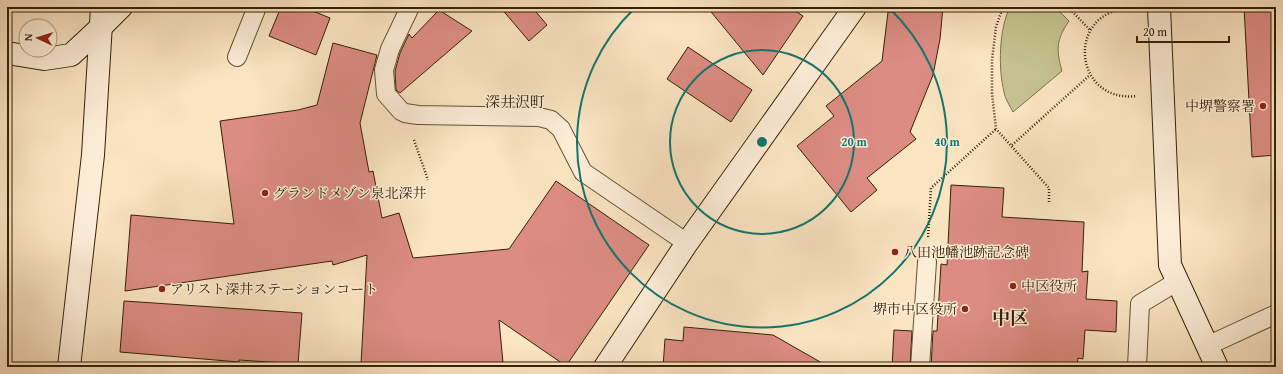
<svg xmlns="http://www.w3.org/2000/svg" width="1283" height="374" font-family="'Gentium Book Plus','Noto Serif JP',serif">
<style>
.green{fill:#c5c28f;stroke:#7c724b}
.building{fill:#dc8c83;stroke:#342107}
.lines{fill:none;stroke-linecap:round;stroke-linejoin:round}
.lane-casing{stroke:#665236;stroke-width:20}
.secondary-casing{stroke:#342107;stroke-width:24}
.path{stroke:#342107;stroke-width:2.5;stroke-dasharray:1 2;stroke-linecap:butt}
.lane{stroke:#fcedd7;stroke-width:18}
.secondary{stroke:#fcedd7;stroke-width:22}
.ring{fill:none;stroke:#0f766e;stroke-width:2}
.poi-dot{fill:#8f2418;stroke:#fcedd7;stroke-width:1.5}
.labels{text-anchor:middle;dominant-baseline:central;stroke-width:3;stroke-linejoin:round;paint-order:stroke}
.poi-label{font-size:14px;fill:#342107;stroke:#fcedd7;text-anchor:start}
.neighbourhood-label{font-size:15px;fill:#342107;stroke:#fcedd7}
.district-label{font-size:18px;font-weight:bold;fill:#342107;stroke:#fcedd7}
.centre{fill:#0f766e;stroke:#fcedd7;stroke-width:2}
.ring-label{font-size:12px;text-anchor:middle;font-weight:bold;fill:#0f766e;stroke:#fcedd7;stroke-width:3;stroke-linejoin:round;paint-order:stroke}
</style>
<rect width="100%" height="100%" fill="#fbe4c2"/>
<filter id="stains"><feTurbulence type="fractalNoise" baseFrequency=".005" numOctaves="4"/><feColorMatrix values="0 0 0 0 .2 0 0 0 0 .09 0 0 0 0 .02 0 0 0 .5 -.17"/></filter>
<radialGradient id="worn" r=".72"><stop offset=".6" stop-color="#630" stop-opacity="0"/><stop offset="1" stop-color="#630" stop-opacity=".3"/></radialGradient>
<path class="green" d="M 1010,7 L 1055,7 L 1069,21 C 1056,40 1056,50 1062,71 L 1013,112 C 1010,106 1005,99 1004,92 C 998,68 999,29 1010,7 Z"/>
<g class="building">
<polygon points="281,7 303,7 330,18 316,55 269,36"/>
<polygon points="500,7 532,7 547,25 529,41"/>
<polygon points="707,7 789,7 803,16 763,75"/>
<polygon points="897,7 943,7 940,39 933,75 910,132 916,139 867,178 877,190 851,212 797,146 834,116 826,106 882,61 888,12 896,12"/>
<polygon points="1244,7 1276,7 1276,155 1252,157"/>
<polygon points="439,10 472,31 400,93 396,90 395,71 400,53 409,34 412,38"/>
<polygon points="333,43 377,55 360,123 369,172 373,171 382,218 399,213 413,258 509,249 556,181 649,245 566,366 499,320 503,363 464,367 400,367 400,365 361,364 367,255 333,265 332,261 125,291 131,215 234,224 220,121 298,110 317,105"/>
<polygon points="688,47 752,90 731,122 667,79"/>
<polygon points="951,185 1004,188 1002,217 1084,222 1082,272 1088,271 1086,299 1117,301 1116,332 1085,330 1083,359 1078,358 1077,367 931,367 933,331 937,331 941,264 947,265"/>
<polygon points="124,301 302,313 298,364 239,360 239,362 120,352"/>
<polygon points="684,327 773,335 829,367 663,367 665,339 683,341"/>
<polygon points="894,330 912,331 910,367 892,367"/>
</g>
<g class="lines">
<g class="lane-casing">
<g id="lane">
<polyline points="410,7 390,49 384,70 386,94 401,111 405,113 418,115 539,117 551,120 561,129 583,172 687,243"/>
<polyline points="237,57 257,7"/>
<polyline points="1207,346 1276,314"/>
<polyline points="920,367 927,262"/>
<polyline points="1137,367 1140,304 1178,281"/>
</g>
</g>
<g class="secondary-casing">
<g id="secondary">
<polyline points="1159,7 1170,265 1217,367"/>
<polyline points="7,53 44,59 71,55 100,28 121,7"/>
<polyline points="69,367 93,155 102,7"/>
<polyline points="605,367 687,243 855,7"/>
</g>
</g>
<g class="path">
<polyline points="1003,7 996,27 992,60 992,93 996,129 1049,188 1049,203"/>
<polyline points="1068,7 1090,30"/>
<path d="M 1132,8 C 1064,10 1073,104 1137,96"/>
<polyline points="414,140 428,180"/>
<polyline points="1012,145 1090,75"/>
<polyline points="928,237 931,188 996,129"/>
</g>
<use href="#lane" class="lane"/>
<use href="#secondary" class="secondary"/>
</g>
<g class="ring">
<circle cx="762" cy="142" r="92"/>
<path d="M889 8A185 185 0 1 1 635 8"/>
</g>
<g class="poi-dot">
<circle cx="1263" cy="106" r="4"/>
<circle cx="265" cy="193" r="4"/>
<circle cx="895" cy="252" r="4"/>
<circle cx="1013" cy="286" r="4"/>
<circle cx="162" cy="289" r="4"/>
<circle cx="965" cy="309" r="4"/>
</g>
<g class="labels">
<g class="poi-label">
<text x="1255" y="106" text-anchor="end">中堺警察署</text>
<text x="273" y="193">グランドメゾン泉北深井</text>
<text x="903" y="252">八田池幡池跡記念碑</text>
<text x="1021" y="286">中区役所</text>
<text x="170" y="289">アリスト深井ステーションコート</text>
<text x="957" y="309" text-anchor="end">堺市中区役所</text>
</g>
<g class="neighbourhood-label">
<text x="515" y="101">深井沢町</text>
</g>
<g class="district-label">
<text x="1010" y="317">中区</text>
</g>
</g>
<circle cx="762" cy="142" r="6" class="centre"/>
<g class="ring-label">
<text x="854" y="146">20 m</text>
<text x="947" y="146">40 m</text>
</g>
<rect width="1283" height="374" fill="none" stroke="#fbe4c2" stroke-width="24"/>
<rect x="8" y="8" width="1267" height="358" fill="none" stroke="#342107" stroke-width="2"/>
<rect x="12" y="12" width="1259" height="350" fill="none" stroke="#342107"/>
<g transform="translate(38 38) rotate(274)"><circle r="19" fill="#fcedd7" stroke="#ac9b84"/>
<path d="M0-3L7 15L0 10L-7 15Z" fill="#8f2418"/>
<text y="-6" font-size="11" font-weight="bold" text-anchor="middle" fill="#342107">N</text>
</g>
<path d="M1137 36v6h92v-6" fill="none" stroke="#342107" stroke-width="2"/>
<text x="1143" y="36" font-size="12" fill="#342107" stroke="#fcedd7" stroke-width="3" paint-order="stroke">20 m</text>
<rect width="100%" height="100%" filter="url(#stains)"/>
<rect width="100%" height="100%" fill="url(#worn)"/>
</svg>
